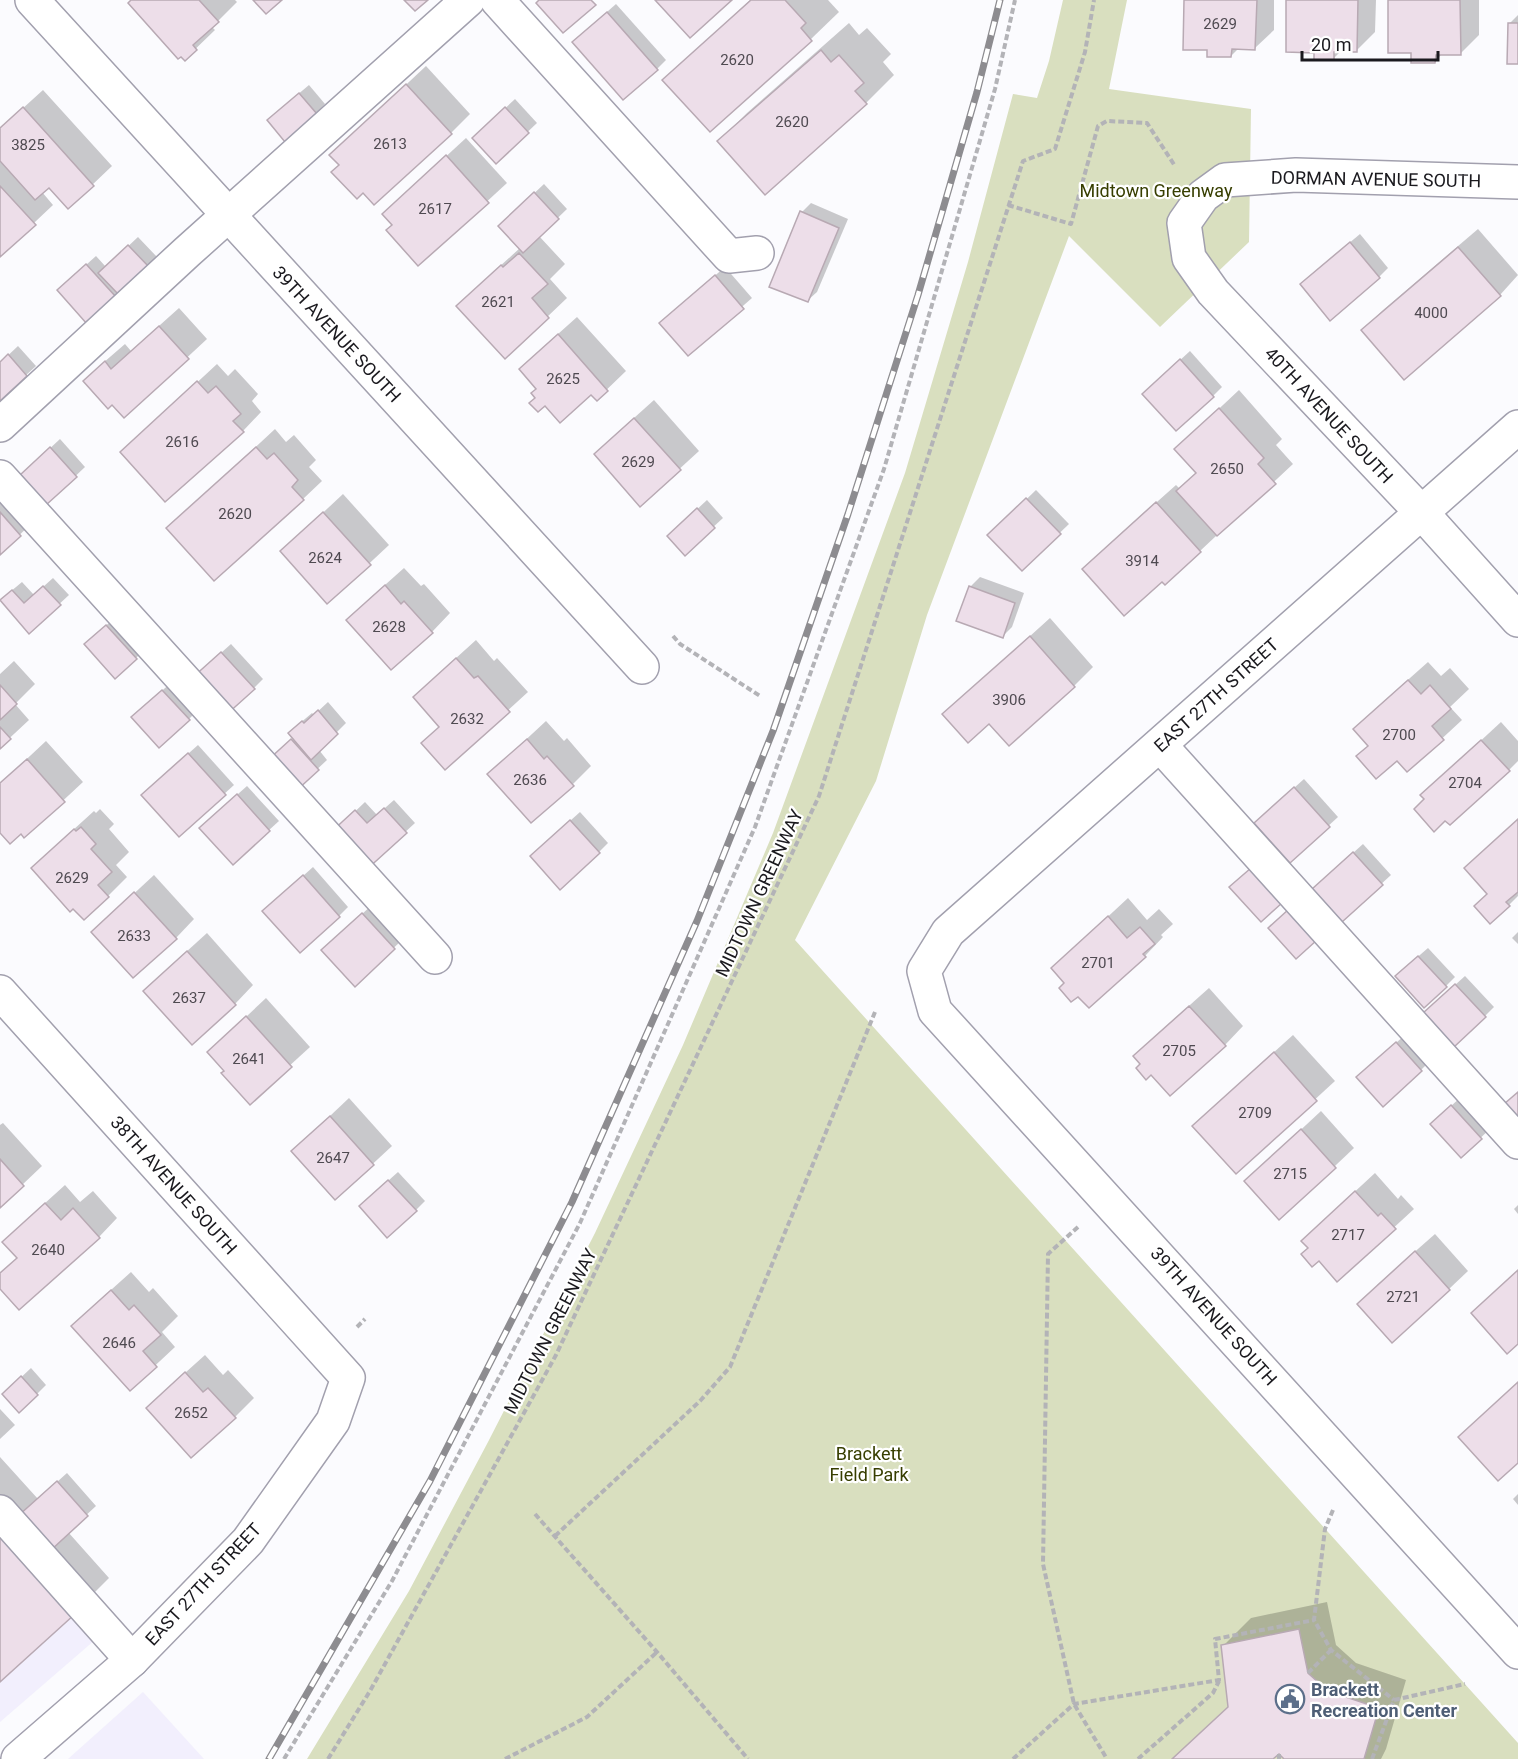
<svg xmlns="http://www.w3.org/2000/svg" width="1518" height="1759" font-family="Roboto,sans-serif">
<style>
.built{fill:#f2effd}
.green{fill:#d9dfbf}
.shadow{fill:#0003}
.building{fill:#eddee9;stroke:#b8a9b3;stroke-width:1.5}
.lines{fill:none;stroke-linecap:round;stroke-linejoin:round}
.minor-casing{stroke:#a2a0ae;stroke-width:36}
.path{stroke:#b3b3b7;stroke-width:4;stroke-dasharray:6 3;stroke-linecap:butt}
.minor{stroke:#fff;stroke-width:33}
.rail-casing{stroke:#8d8c90;stroke-width:7}
.rail{stroke:#fff;stroke-width:4.5;stroke-dasharray:14;stroke-linecap:butt}
.labels{text-anchor:middle;dominant-baseline:central;stroke-width:4.5;stroke-linejoin:round;paint-order:stroke}
.number-label{font-size:15px;fill:#4f4a51}
.street-label{font-size:18px;fill:#1a191e;stroke:#fff}
.park-label{font-size:18px;fill:#373e00;stroke:#fff}
.service-label{font-size:18px;font-weight:bold;fill:#4e5e75;stroke:#fff;text-anchor:start}
</style>
<rect width="100%" height="100%" fill="#fbfbfe"/>
<g class="built">
<polygon points="0,1521 103,1633 0,1722"/>
<polygon points="143,1692 204,1759 68,1759"/>
</g>
<polygon class="green" points="1063,0 1127,0 1109,89 1251,109 1249,242 1160,327 1069,236 927,615 876,781 795,940 1518,1743 1518,1759 307,1759 409,1591 488,1442 595,1233 683,1045 773,833 905,473 968,262 1013,94 1037,98 1049,61"/>
<g class="shadow">
<polygon points="133,0 235,0 237,2 212,27 215,30 185,59"/>
<polygon points="750,0 828,0 839,12 811,39 711,130 664,80"/>
<polygon points="1186,0 1274,0 1274,30 1255,48 1239,48 1231,56 1208,48"/>
<polygon points="1288,0 1376,0 1375,32 1356,51 1341,51 1333,59 1315,51"/>
<polygon points="1389,0 1479,0 1479,35 1460,54 1442,54 1435,61 1412,52"/>
<polygon points="616,4 666,60 657,69 583,33"/>
<polygon points="1518,15 1518,63 1510,23"/>
<polygon points="849,23 859,35 867,28 891,54 883,62 894,75 866,103 765,192 719,141 747,113"/>
<polygon points="426,66 470,114 451,133 340,165 331,155"/>
<polygon points="309,85 325,104 316,113 278,111"/>
<polygon points="43,90 112,166 69,207 49,185 42,192 53,205 0,255 0,129"/>
<polygon points="515,99 537,123 496,162 483,129"/>
<polygon points="466,138 507,183 419,264 393,225 403,196"/>
<polygon points="544,184 567,209 539,236 565,264 550,279 567,298 505,357 477,287 520,248 509,217"/>
<polygon points="811,203 848,219 817,292 807,301 802,212"/>
<polygon points="1478,229 1518,275 1500,295 1363,330 1382,311"/>
<polygon points="1360,234 1388,268 1379,277 1311,275"/>
<polygon points="138,237 157,257 87,322 68,281 96,256 106,267"/>
<polygon points="725,267 752,298 688,354 670,314"/>
<polygon points="179,308 207,339 124,416 103,363 125,344 131,351"/>
<polygon points="577,317 626,371 597,399 591,393 537,397 539,351"/>
<polygon points="18,346 36,366 0,399 0,363"/>
<polygon points="1190,351 1222,387 1213,396 1153,385"/>
<polygon points="217,364 228,376 235,369 258,394 252,401 261,412 243,431 122,452"/>
<polygon points="1239,390 1282,439 1276,445 1293,464 1200,551 1103,550 1176,485 1180,489 1197,472 1176,449"/>
<polygon points="654,400 699,451 640,505 615,435"/>
<polygon points="275,429 286,442 294,435 316,460 309,467 322,481 303,499 168,528"/>
<polygon points="60,439 85,467 47,503 31,466"/>
<polygon points="1036,490 1069,524 1022,569 989,535"/>
<polygon points="0,493 29,526 0,553"/>
<polygon points="343,494 389,545 328,602 282,551"/>
<polygon points="707,500 723,518 685,553 678,527"/>
<polygon points="404,568 421,586 424,584 450,613 432,632 367,601"/>
<polygon points="980,577 1024,593 1012,627 1003,636 970,587"/>
<polygon points="53,578 69,595 29,632 10,592 22,582 34,595"/>
<polygon points="116,617 145,649 136,658 95,635"/>
<polygon points="1050,618 1093,667 1074,686 1009,744 989,722 944,714"/>
<polygon points="476,640 494,661 497,658 528,692 445,768 423,743 440,726 434,678"/>
<polygon points="231,644 263,679 254,688 203,669"/>
<polygon points="14,661 35,684 15,704 29,720 0,747 0,674"/>
<polygon points="1428,662 1441,676 1450,668 1469,689 1450,707 1462,720 1408,770 1397,758 1369,745 1374,710"/>
<polygon points="172,682 198,710 189,719 142,708"/>
<polygon points="328,702 346,723 319,750 327,760 296,789 279,751 294,738 299,724 312,713 314,715"/>
<polygon points="546,721 564,741 567,738 591,766 573,784 489,774"/>
<polygon points="1501,722 1518,741 1518,761 1509,770 1426,799 1422,795"/>
<polygon points="46,741 83,782 25,836 21,832 0,830 0,784"/>
<polygon points="198,745 234,785 179,835 152,786"/>
<polygon points="1304,779 1338,817 1290,861 1265,814"/>
<polygon points="247,786 279,821 233,863 210,819"/>
<polygon points="394,800 415,823 365,869 342,824 365,802 377,815"/>
<polygon points="100,809 114,824 109,829 129,852 116,865 127,877 108,896 51,850 94,811 96,813"/>
<polygon points="580,812 608,843 599,852 541,847"/>
<polygon points="1518,819 1518,896 1509,905 1489,893 1466,868"/>
<polygon points="1363,844 1391,875 1342,920 1323,880"/>
<polygon points="313,867 348,907 339,916 274,902"/>
<polygon points="154,875 194,919 176,938 112,914"/>
<polygon points="1128,898 1147,920 1159,909 1173,924 1161,935 1163,937 1145,956 1078,995 1066,983 1072,950"/>
<polygon points="372,905 403,939 355,985 332,941"/>
<polygon points="1518,932 1518,944 1512,938"/>
<polygon points="207,933 253,985 235,1004 164,972"/>
<polygon points="1428,948 1455,977 1446,986 1406,967"/>
<polygon points="1465,976 1494,1007 1485,1016 1434,1004"/>
<polygon points="1209,988 1243,1026 1225,1045 1142,1064 1154,1037"/>
<polygon points="266,998 310,1047 250,1102 209,1052"/>
<polygon points="1406,1034 1430,1061 1421,1070 1368,1068"/>
<polygon points="1293,1035 1335,1081 1236,1172 1213,1107"/>
<polygon points="1461,1097 1490,1129 1461,1156 1441,1115"/>
<polygon points="349,1098 392,1146 336,1198 293,1151"/>
<polygon points="1321,1111 1354,1148 1280,1218 1246,1181"/>
<polygon points="3,1123 42,1166 0,1206 0,1125"/>
<polygon points="398,1172 425,1201 416,1210 370,1197"/>
<polygon points="1375,1173 1398,1199 1401,1195 1414,1209 1337,1280 1309,1248 1322,1222"/>
<polygon points="65,1185 80,1202 93,1191 117,1218 99,1237 0,1286 0,1275 18,1257 23,1223"/>
<polygon points="1518,1205 1518,1214 1514,1209"/>
<polygon points="1435,1234 1468,1271 1449,1289 1377,1285"/>
<polygon points="131,1272 149,1292 153,1288 178,1316 162,1332 175,1347 130,1389 92,1307"/>
<polygon points="205,1355 223,1375 228,1370 254,1398 235,1417 166,1390"/>
<polygon points="31,1368 46,1385 37,1394 13,1385"/>
<polygon points="0,1409 15,1425 0,1439"/>
<polygon points="0,1457 38,1499 67,1473 96,1506 68,1532 109,1578 74,1613 0,1680"/>
<polygon points="1518,1494 1518,1505 1513,1499"/>
<polygon points="1327,1602 1336,1645 1356,1663 1406,1680 1386,1749 1381,1759 1286,1759 1279,1751 1271,1759 1172,1759 1229,1706 1223,1646 1251,1618"/>
</g>
<g class="building">
<polygon points="131,0 199,0 219,22 193,45 197,50 185,61 181,57 178,59 128,3"/>
<polygon points="253,0 282,0 266,14"/>
<polygon points="404,0 428,0 415,11"/>
<polygon points="539,0 591,0 596,5 563,33 536,3"/>
<polygon points="655,0 732,0 690,38"/>
<polygon points="751,0 785,0 806,23 801,28 812,41 710,132 662,80"/>
<polygon points="1184,0 1257,0 1255,50 1232,49 1231,57 1207,57 1207,50 1183,50"/>
<polygon points="1286,0 1358,0 1357,52 1334,52 1334,60 1314,60 1314,53 1286,52"/>
<polygon points="1388,0 1460,0 1461,55 1436,55 1435,63 1411,63 1411,53 1388,53"/>
<polygon points="607,12 658,70 623,100 572,42"/>
<polygon points="1508,23 1518,23 1518,64 1507,64"/>
<polygon points="821,50 831,62 839,55 864,83 855,91 867,104 765,195 717,141"/>
<polygon points="406,84 452,134 374,205 363,193 357,199 331,172 339,165 329,155"/>
<polygon points="299,93 317,114 285,142 267,120"/>
<polygon points="23,107 94,186 68,209 49,188 35,200 0,161 0,128"/>
<polygon points="505,107 529,133 496,164 472,138"/>
<polygon points="446,155 489,203 418,266 386,230 392,225 382,214"/>
<polygon points="0,186 36,225 0,257"/>
<polygon points="534,192 559,219 523,253 498,226"/>
<polygon points="800,211 839,228 808,302 769,287"/>
<polygon points="1350,242 1380,278 1330,321 1300,284"/>
<polygon points="128,245 149,267 119,295 98,273"/>
<polygon points="1458,247 1501,296 1404,380 1361,330"/>
<polygon points="519,253 548,284 532,298 549,318 505,359 456,306 501,265 503,267"/>
<polygon points="86,264 116,297 87,324 57,290"/>
<polygon points="715,275 744,309 688,356 659,323"/>
<polygon points="159,326 189,359 124,418 112,405 108,409 83,381 105,361 111,369"/>
<polygon points="558,334 608,391 597,401 591,395 560,423 545,406 538,412 529,403 535,398 531,393 536,389 519,369"/>
<polygon points="8,354 27,376 0,401 0,362"/>
<polygon points="1180,359 1214,397 1176,431 1142,394"/>
<polygon points="197,381 208,393 216,386 241,414 233,421 244,432 165,502 120,452"/>
<polygon points="1219,408 1264,458 1258,464 1276,484 1217,536 1176,491 1196,473 1174,449"/>
<polygon points="634,418 681,470 640,507 594,454"/>
<polygon points="50,447 77,477 46,505 20,475"/>
<polygon points="256,447 267,459 274,453 298,480 292,487 304,500 214,581 166,528"/>
<polygon points="1026,498 1061,534 1022,571 987,535"/>
<polygon points="1156,502 1201,552 1165,585 1162,582 1124,616 1082,569"/>
<polygon points="697,508 715,528 685,556 667,536"/>
<polygon points="0,512 21,536 0,555"/>
<polygon points="323,512 371,565 327,604 280,551"/>
<polygon points="385,585 401,604 404,601 433,633 391,670 346,620"/>
<polygon points="43,586 61,605 29,634 0,600 12,590 24,603"/>
<polygon points="969,586 1015,603 1003,638 956,621"/>
<polygon points="106,625 137,659 115,679 84,644"/>
<polygon points="1030,636 1075,687 1009,746 989,724 968,743 942,714"/>
<polygon points="221,652 255,689 226,715 192,678"/>
<polygon points="456,658 474,678 478,676 510,712 445,770 421,743 439,727 413,697"/>
<polygon points="1408,680 1421,694 1430,685 1451,709 1432,726 1444,740 1407,772 1397,761 1376,779 1356,756 1368,746 1353,729"/>
<polygon points="0,685 17,704 0,720"/>
<polygon points="162,690 190,720 159,748 131,717"/>
<polygon points="318,710 338,734 311,760 288,733 302,721 304,723"/>
<polygon points="0,727 11,739 0,749"/>
<polygon points="291,739 319,770 296,791 268,760"/>
<polygon points="527,739 544,759 547,756 574,786 531,823 487,774"/>
<polygon points="1481,740 1510,771 1450,825 1445,821 1434,832 1414,809 1424,799 1420,795"/>
<polygon points="188,753 226,795 179,837 141,795"/>
<polygon points="27,759 65,802 24,838 21,834 10,844 0,833 0,783"/>
<polygon points="1294,787 1330,827 1290,863 1254,823"/>
<polygon points="237,794 270,831 233,865 199,828"/>
<polygon points="384,808 407,833 365,871 330,833 355,810 367,823"/>
<polygon points="1518,819 1518,892 1506,902 1510,906 1490,924 1474,906 1487,894 1464,868"/>
<polygon points="570,820 600,853 560,890 530,856"/>
<polygon points="81,827 96,844 91,849 112,872 98,885 109,897 84,920 73,909 70,912 31,868 74,829 76,831"/>
<polygon points="1353,852 1383,885 1342,922 1312,889"/>
<polygon points="1251,868 1282,903 1261,922 1229,887"/>
<polygon points="303,875 340,917 300,953 262,911"/>
<polygon points="134,892 177,939 133,978 91,932"/>
<polygon points="1289,909 1317,940 1296,959 1268,928"/>
<polygon points="362,913 395,949 355,987 321,950"/>
<polygon points="1108,916 1127,938 1140,927 1155,944 1143,954 1146,957 1089,1008 1078,997 1071,1002 1059,988 1064,983 1051,968"/>
<polygon points="187,951 236,1005 192,1045 143,991"/>
<polygon points="1418,956 1447,987 1424,1008 1395,976"/>
<polygon points="1455,984 1486,1017 1454,1047 1423,1013"/>
<polygon points="1189,1006 1226,1046 1170,1096 1151,1075 1146,1080 1136,1068 1140,1064 1133,1056"/>
<polygon points="246,1016 292,1067 250,1105 221,1073 224,1071 207,1052"/>
<polygon points="1396,1042 1422,1071 1383,1107 1356,1077"/>
<polygon points="1274,1052 1317,1101 1236,1174 1192,1126"/>
<polygon points="1518,1092 1518,1120 1504,1104"/>
<polygon points="1451,1105 1482,1139 1461,1158 1430,1124"/>
<polygon points="330,1116 374,1165 335,1200 291,1151"/>
<polygon points="1301,1129 1336,1168 1279,1220 1244,1181"/>
<polygon points="0,1159 24,1186 0,1208"/>
<polygon points="388,1180 417,1211 387,1238 359,1206"/>
<polygon points="1355,1191 1378,1216 1381,1213 1396,1229 1337,1282 1319,1261 1312,1267 1301,1254 1308,1248 1301,1241"/>
<polygon points="45,1203 61,1220 73,1208 100,1238 19,1310 0,1289 0,1273 17,1258 2,1242"/>
<polygon points="1415,1251 1450,1290 1392,1343 1357,1304"/>
<polygon points="1518,1270 1518,1344 1507,1354 1471,1313"/>
<polygon points="111,1290 129,1310 134,1305 161,1335 143,1351 157,1367 130,1391 71,1326"/>
<polygon points="185,1372 203,1392 208,1388 236,1418 191,1458 146,1408"/>
<polygon points="21,1376 38,1395 19,1413 2,1394"/>
<polygon points="1518,1382 1518,1463 1498,1481 1458,1437"/>
<polygon points="57,1481 88,1516 50,1551 18,1516"/>
<polygon points="0,1532 75,1614 0,1682"/>
<polygon points="1299,1629 1308,1673 1328,1691 1379,1708 1364,1759 1284,1759 1279,1754 1273,1759 1172,1759 1228,1707 1221,1645"/>
</g>
<g class="lines">
<g class="minor-casing">
<g id="minor">
<polyline points="32,0 642,667"/>
<polyline points="497,0 729,256 757,253"/>
<polyline points="1518,182 1296,175 1225,180 1203,196 1184,223 1189,258 1213,292 1422,513 1518,620"/>
<polyline points="0,425 187,252 468,0"/>
<polyline points="1518,427 948,932 924,971 935,1011 1518,1652"/>
<polyline points="0,477 435,957"/>
<polyline points="1160,745 1518,1142"/>
<polyline points="0,992 348,1378 333,1421 248,1541 132,1660 18,1759"/>
<polyline points="0,1512 132,1660"/>
</g>
</g>
<g class="path">
<polyline points="1008,205 1071,224 1098,126 1107,121 1147,123 1175,166"/>
<polyline points="673,636 680,644 760,696"/>
<polyline points="1078,1227 1048,1254 1043,1564 1074,1704 1107,1759"/>
<polyline points="357,1327 365,1319"/>
<polyline points="1333,1510 1325,1529 1314,1620 1331,1650 1394,1700"/>
<polyline points="535,1514 657,1652 748,1759"/>
<polyline points="555,1536 700,1401 730,1367 875,1012"/>
<polyline points="1308,1673 1331,1650"/>
<polyline points="284,1759 392,1581 580,1223 755,827 884,469 995,89 1015,0"/>
<polyline points="328,1759 370,1691 556,1355 819,796 1023,161 1055,149 1085,52 1094,0"/>
<polyline points="505,1759 587,1717 657,1652"/>
<polyline points="1013,1759 1074,1704 1219,1680 1215,1639 1314,1620"/>
<polyline points="1138,1759 1213,1693 1219,1681"/>
<polyline points="1279,1759 1279,1754"/>
<polyline points="1372,1759 1394,1700 1465,1684"/>
</g>
<use href="#minor" class="minor"/>
<g class="rail-casing">
<polyline id="rail" points="269,1759 430,1481 572,1202 697,921 773,731 848,514 918,295 977,92 1000,0"/>
</g>
<use href="#rail" class="rail"/>
</g>
<defs>
<g id="civic-ring" transform="scale(1.5)"><circle r="9.5" fill="#fff" stroke="#5c6f8a" stroke-width="1.5"/><path d="M-.6-6.5H3V-4.5H.6V-3L4-1V1h2V6H-6V1h2V-1L-.6-3ZM-1.2 2.5V6h2.4V2.5Z" fill="#5c6f8a"/></g>
</defs>
<g fill-rule="evenodd">
<use href="#civic-ring" x="1290" y="1699"/>
</g>
<g class="labels">
<g class="number-label">
<text x="1220" y="24">2629</text>
<text x="737" y="60">2620</text>
<text x="792" y="122">2620</text>
<text x="390" y="144">2613</text>
<text x="28" y="145">3825</text>
<text x="435" y="209">2617</text>
<text x="498" y="302">2621</text>
<text x="1431" y="313">4000</text>
<text x="563" y="379">2625</text>
<text x="182" y="442">2616</text>
<text x="638" y="462">2629</text>
<text x="1227" y="469">2650</text>
<text x="235" y="514">2620</text>
<text x="325" y="558">2624</text>
<text x="1142" y="561">3914</text>
<text x="389" y="627">2628</text>
<text x="1009" y="700">3906</text>
<text x="467" y="719">2632</text>
<text x="1399" y="735">2700</text>
<text x="530" y="780">2636</text>
<text x="1465" y="783">2704</text>
<text x="72" y="878">2629</text>
<text x="134" y="936">2633</text>
<text x="1098" y="963">2701</text>
<text x="189" y="998">2637</text>
<text x="1179" y="1051">2705</text>
<text x="249" y="1059">2641</text>
<text x="1255" y="1113">2709</text>
<text x="333" y="1158">2647</text>
<text x="1290" y="1174">2715</text>
<text x="1348" y="1235">2717</text>
<text x="48" y="1250">2640</text>
<text x="1403" y="1297">2721</text>
<text x="119" y="1343">2646</text>
<text x="191" y="1413">2652</text>
</g>
<g class="street-label">
<text transform="translate(1376 179) rotate(1)">DORMAN AVENUE SOUTH</text>
<text transform="translate(337 334) rotate(47)">39TH AVENUE SOUTH</text>
<text transform="translate(1329 415) rotate(47)">40TH AVENUE SOUTH</text>
<text transform="translate(1216 695) rotate(-42)">EAST 27TH STREET</text>
<text transform="translate(759 893) rotate(-65)">MIDTOWN GREENWAY</text>
<text transform="translate(174 1185) rotate(48)">38TH AVENUE SOUTH</text>
<text transform="translate(1214 1316) rotate(48)">39TH AVENUE SOUTH</text>
<text transform="translate(550 1331) rotate(-63)">MIDTOWN GREENWAY</text>
<text transform="translate(203 1584) rotate(-47)">EAST 27TH STREET</text>
</g>
<g class="park-label">
<text x="1156" y="190">Midtown Greenway</text>
<text x="869" y="1453">Brackett<tspan x="869" dy="21">Field Park</tspan></text>
</g>
<g class="service-label">
<text x="1311" y="1689">Brackett<tspan x="1311" dy="21">Recreation Center</tspan></text>
</g>
</g>
<path d="M1302 51v9h136v-9" fill="none" stroke="#1a191e" stroke-width="3"/>
<text x="1311" y="51" font-size="18" fill="#1a191e" stroke="#ffffff" stroke-width="4.5" paint-order="stroke">20 m</text>
</svg>
